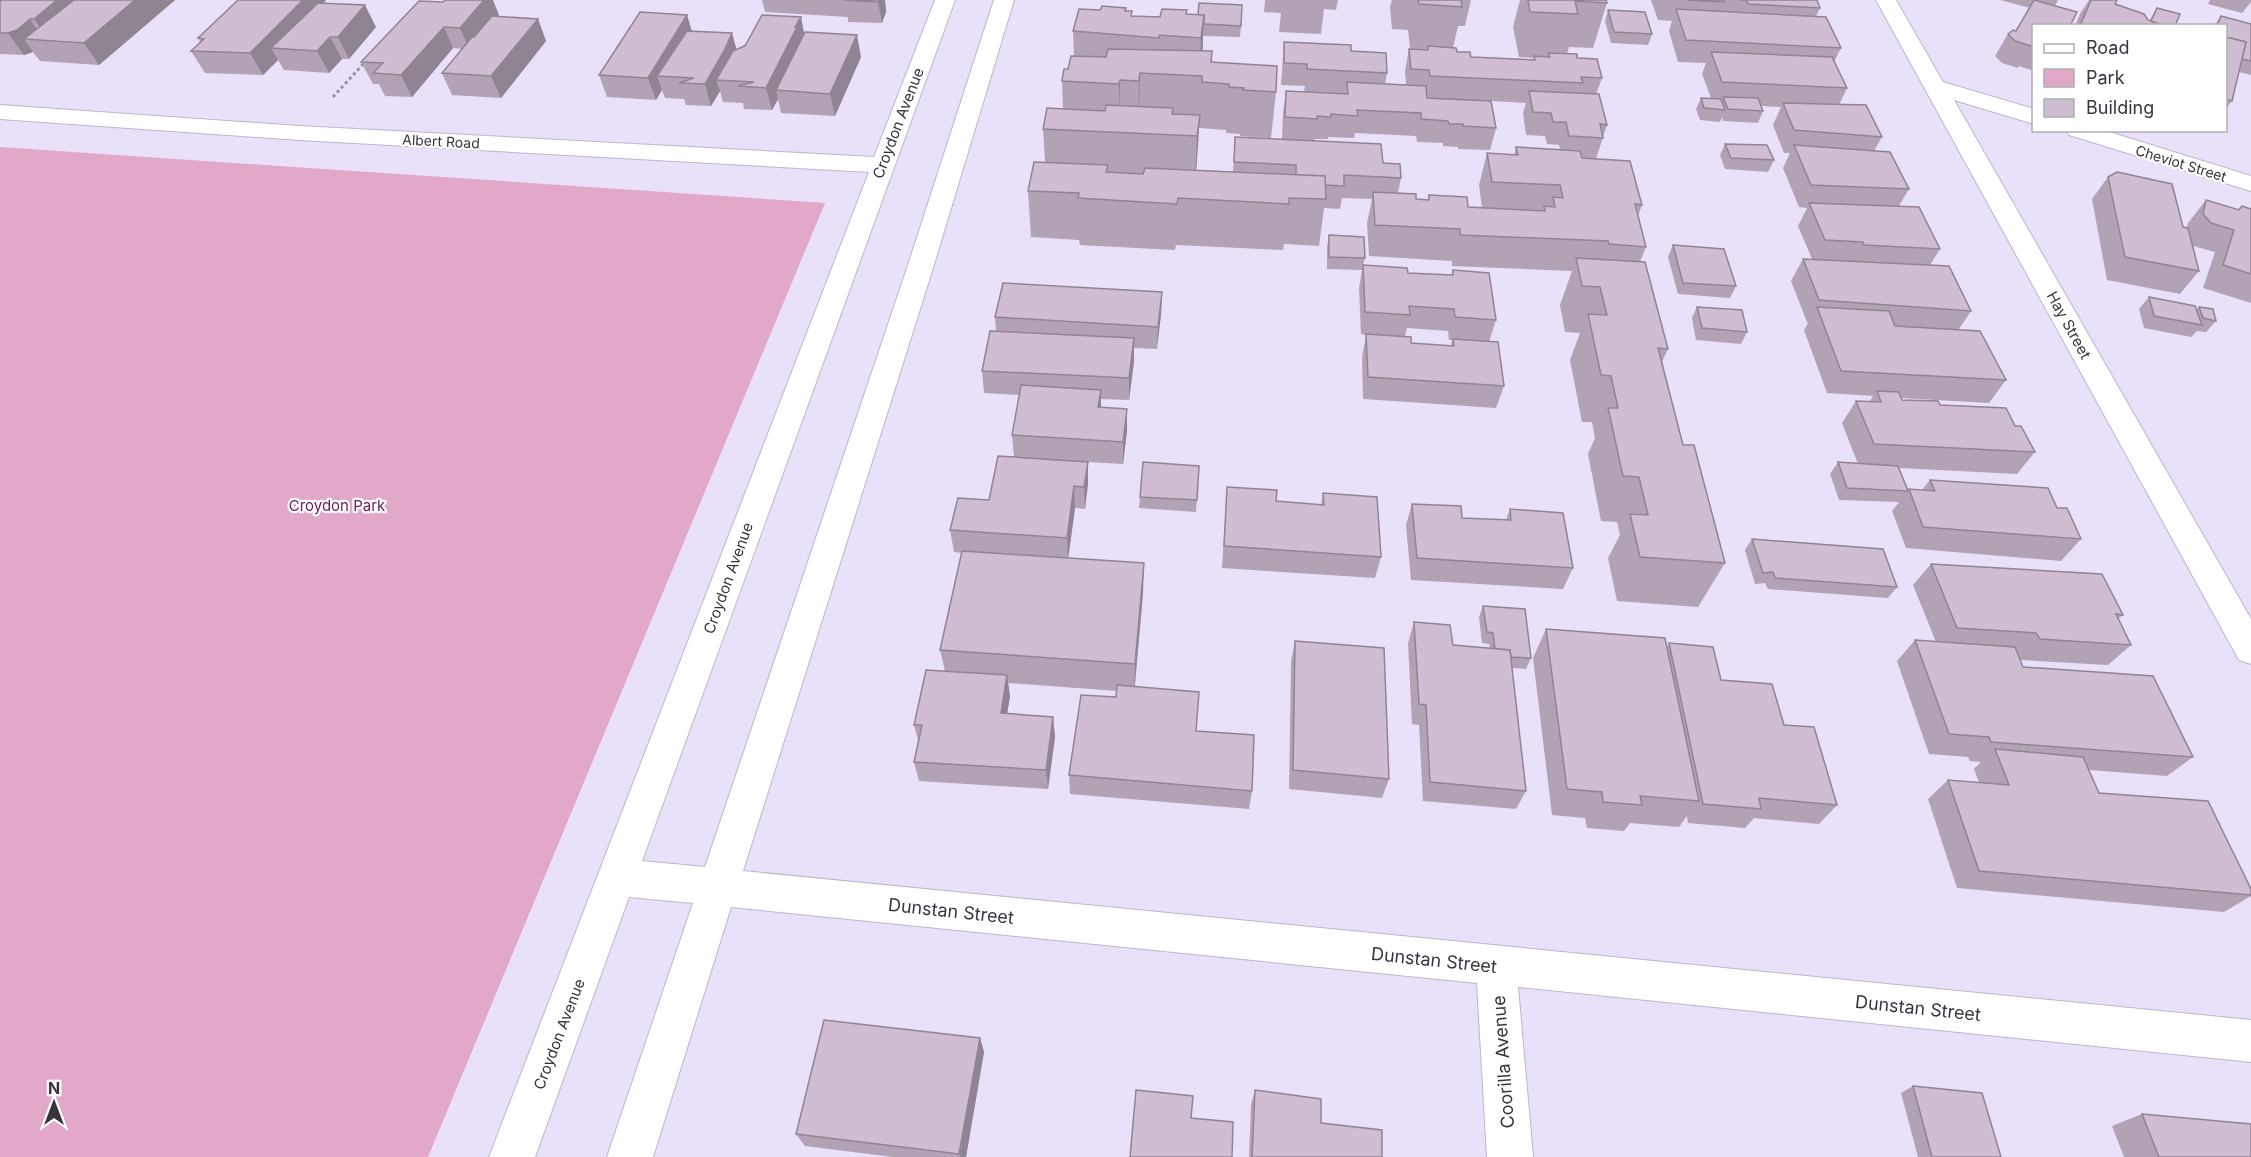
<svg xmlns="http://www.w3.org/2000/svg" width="2251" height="1157" font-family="Inter,sans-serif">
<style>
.green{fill:#e1a8c8}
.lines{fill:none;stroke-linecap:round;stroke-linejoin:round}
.minor-casing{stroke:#bdb5cc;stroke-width:2}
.path{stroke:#9690a1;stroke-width:3;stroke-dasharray:3 3;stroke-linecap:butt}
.minor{fill:#fff;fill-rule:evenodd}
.wall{fill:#b2a3b4;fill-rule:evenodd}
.shaded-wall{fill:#918492}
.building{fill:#cfbdd1;stroke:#918492;stroke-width:1.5}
.labels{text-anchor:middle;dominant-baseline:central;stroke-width:4.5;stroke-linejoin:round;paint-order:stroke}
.far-street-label{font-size:14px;fill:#37343d;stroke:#fff}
.street-label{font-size:15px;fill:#37343d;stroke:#fff}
.park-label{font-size:15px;fill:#6f2153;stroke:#fff}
.near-street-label{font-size:18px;fill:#37343d;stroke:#fff}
</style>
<rect width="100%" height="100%" fill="#e9e1f9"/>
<polygon class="green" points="0,147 825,203 428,1157 0,1157"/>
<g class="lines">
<g class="minor-casing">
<g id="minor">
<polygon points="935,0 955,0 642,861 705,867 907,268 994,0 1014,0 933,268 743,871 2251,1020 2251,1062 1518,987 1533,1157 1487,1157 1477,983 731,907 653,1157 607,1157 693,903 629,897 535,1157 489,1157 869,172 300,140 0,119 0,105 300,126 874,157"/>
<polygon points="1876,0 1896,0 1943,82 2034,109 2034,124 1954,100 2251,619 2251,664 2239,660"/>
<polygon points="2066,130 2103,130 2251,176 2251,191 2069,135"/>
</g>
</g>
<polyline class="path" points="333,97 366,61"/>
<use href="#minor" class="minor"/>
</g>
<g class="wall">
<polygon points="0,0 175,0 99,65 40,61 33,52 24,55 0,54"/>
<polygon points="238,0 326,0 324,3 376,27 349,59 342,59 329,73 284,70 278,60 263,75 205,73 191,51 200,42 198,38"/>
<polygon points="762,0 885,0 886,12 882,23 848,22 848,17 765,12"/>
<polygon points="1265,0 1338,0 1336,10 1324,9 1321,34 1279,32 1281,13 1264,12"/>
<polygon points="1392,0 1471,0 1465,26 1458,26 1453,48 1457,52 1471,57 1533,60 1534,58 1519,57 1513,27 1520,0 1606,0 1607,3 1593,48 1569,47 1567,54 1577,58 1602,78 1596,94 1607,125 1596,159 1642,205 1638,216 1646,247 1640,262 1668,349 1662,362 1683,445 1725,563 1698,607 1617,601 1608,558 1620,535 1617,522 1601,521 1588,454 1595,438 1592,422 1582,422 1570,360 1580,333 1565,332 1560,305 1572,271 1452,266 1452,261 1369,256 1367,223 1372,199 1342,198 1340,209 1324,208 1319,246 1284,244 1283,250 1176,245 1175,250 1080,245 1079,240 1031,237 1028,191 1045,162 1043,129 1063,109 1062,81 1074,56 1073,31 1100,10 1126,8 1126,11 1132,11 1132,16 1160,17 1187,14 1241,26 1240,37 1203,36 1203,51 1212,51 1212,62 1276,92 1271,138 1240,136 1240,134 1226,133 1226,130 1199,128 1199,122 1196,170 1233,172 1235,137 1383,163 1401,178 1398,193 1416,199 1428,199 1429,195 1468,207 1482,208 1479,185 1487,153 1514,155 1516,147 1560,150 1559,145 1547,144 1545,136 1526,135 1523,113 1526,103 1491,101 1496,128 1490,150 1458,149 1458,147 1443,146 1443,143 1417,142 1416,136 1355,133 1354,138 1328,137 1328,139 1315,139 1314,141 1282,139 1283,113 1286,91 1304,91 1305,86 1281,85 1284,42 1351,51 1387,73 1385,84 1406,85 1405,71 1409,49 1410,49 1408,30 1392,29 1390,7"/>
<polygon points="1651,0 1817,0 1820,8 1816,16 1841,48 1834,62 1847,88 1839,105 1882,137 1874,151 1909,189 1899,206 1940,249 1930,265 1971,311 1959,329 2006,380 1989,403 1901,398 1902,400 1940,405 2015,426 2035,452 2017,474 1899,468 1908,491 1909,489 1922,490 1930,480 2057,508 2081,539 2061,561 1906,548 1892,511 1899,502 1839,500 1830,474 1838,462 1858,464 1842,423 1856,401 1870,401 1873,396 1827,393 1804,330 1808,323 1807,322 1791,281 1803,259 1812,259 1798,226 1807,208 1799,207 1783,168 1790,153 1784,153 1773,125 1781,107 1762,106 1763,111 1758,123 1723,121 1722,117 1720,122 1700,120 1696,109 1701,98 1711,98 1702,74 1706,63 1678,62 1669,31 1672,21 1658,20"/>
<polygon points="2000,0 2058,0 2055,6 2034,26 2034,71 2019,66 2018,68 2002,63 1995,56 2008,34 2016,31 2030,8"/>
<polygon points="2089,0 2117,0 2115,4 2149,21 2157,8 2175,26 2075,26 2080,14"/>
<polygon points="2210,0 2251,0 2251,2 2242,13 2208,4"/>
<polygon points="443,2 499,15 497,17 538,19 546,41 501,98 452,95 442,73 462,49 453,48 412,97 385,96 379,84 373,84 361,62"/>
<polygon points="1608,10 1652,34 1648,45 1611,43 1605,21"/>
<polygon points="687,15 692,31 732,33 736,49 801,17 804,34 861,57 835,116 781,113 778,99 772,110 744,109 743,103 723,102 720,91 711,106 686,105 684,99 665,98 662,90 656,100 607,97 599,75"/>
<polygon points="2221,16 2251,24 2251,75 2239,72 2232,101 2226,109 2226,26 2214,26"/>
<polygon points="1725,144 1774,160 1768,172 1725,169 1720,155"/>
<polygon points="2108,177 2183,227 2187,227 2188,223 2206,200 2238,210 2242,206 2251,209 2251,303 2203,288 2215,252 2193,246 2199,271 2180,294 2107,280 2092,199"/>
<path d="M 1329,235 L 1365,258 L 1363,265 L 1408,273 L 1451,275 L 1453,270 L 1496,320 L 1489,342 L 1504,386 L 1496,408 L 1363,399 L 1362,357 L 1366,335 L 1361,334 L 1359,288 L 1362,270 L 1327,269 L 1327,247 ZM 1407,328 L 1448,331 L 1449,340 L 1452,340 L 1451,346 L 1411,343 L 1405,336 Z"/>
<polygon points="1673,245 1736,286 1730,298 1678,294 1668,257"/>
<polygon points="1162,292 1161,314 1157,349 1134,348 1134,361 1129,400 1101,399 1101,407 1127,431 1123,464 1088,462 1088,484 1085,509 1075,508 1068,558 1143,593 1135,686 1196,731 1252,791 1249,809 1070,794 1069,775 1116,697 1117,691 1008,683 1010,696 1007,714 1053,717 1055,737 1048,789 919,781 914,762 918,740 914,725 945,671 940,650 962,553 954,552 950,530 989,500 1014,457 1012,435 1020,395 984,393 982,371 996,332 995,317"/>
<polygon points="2149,297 2197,309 2199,307 2216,321 2206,332 2197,331 2191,337 2144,328 2139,309"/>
<polygon points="1697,307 1747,332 1741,344 1696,340 1692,318"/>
<polygon points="1199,466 1196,512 1139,508 1140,497"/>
<polygon points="1227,487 1276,501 1321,505 1323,493 1381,557 1375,578 1222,568"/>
<polygon points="1412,504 1462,518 1506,520 1510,509 1573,568 1563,589 1411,580 1406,525"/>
<polygon points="1752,539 1897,587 1888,598 1768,589 1765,583 1755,584 1745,550"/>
<polygon points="1931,564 2123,615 2118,619 2131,645 2108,665 2020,660 2023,667 2193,757 2167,776 2089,770 2099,793 2251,889 2251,896 2224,912 1957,888 1928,799 1948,780 1979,782 1974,769 1981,762 1970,761 1968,757 1929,754 1897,661 1915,640 1936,642 1913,585"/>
<polygon points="1483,606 1531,658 1526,669 1512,668 1526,791 1516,809 1423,801 1419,725 1412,724 1408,643 1414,622 1453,645 1490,648 1489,644 1482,643 1479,617"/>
<polygon points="1546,629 1667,647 1669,643 1784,725 1837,805 1819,824 1754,818 1745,828 1688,823 1687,816 1679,827 1630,823 1624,831 1587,828 1585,818 1552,815 1533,658"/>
<polygon points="1295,641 1389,779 1382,798 1289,789 1291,661"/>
<polygon points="980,1038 984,1052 966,1157 893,1157 805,1146 796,1134"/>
<polygon points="1913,1086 2001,1157 1918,1157 1901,1093"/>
<polygon points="1255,1090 1382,1157 1249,1157 1251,1104"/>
<polygon points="2142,1114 2251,1157 2124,1157 2112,1126"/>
</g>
<g class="shaded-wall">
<polygon points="57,0 94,0 50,41 34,19"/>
<polygon points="135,0 175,0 99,65 84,43"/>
<polygon points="303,0 326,0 271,48 278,60 263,75 250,53"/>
<polygon points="484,0 493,0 499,15 469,49 460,28"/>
<polygon points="879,0 885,0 886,12 882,23 878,2"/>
<polygon points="365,5 376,27 349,59 338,37"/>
<polygon points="687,15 693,37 657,76 662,90 656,100 648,78"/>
<polygon points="1204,15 1202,60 1199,76 1201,38"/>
<polygon points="801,17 805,39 776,90 778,99 772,110 766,88"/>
<polygon points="30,19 45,41 24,39 33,52 24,55 8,33"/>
<polygon points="538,19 546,41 501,98 491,76"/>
<polygon points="444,27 453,48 412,97 401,75"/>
<polygon points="732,33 738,55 716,80 720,91 711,106 705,84"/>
<polygon points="857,35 861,57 835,116 830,94"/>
<polygon points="330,37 342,59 329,73 317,51"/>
<polygon points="1140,73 1139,119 1138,127 1139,81"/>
<polygon points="1120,80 1120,130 1119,84"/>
<polygon points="1200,115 1197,161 1195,183 1197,136"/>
<polygon points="1162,292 1161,314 1157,349 1158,327"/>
<polygon points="1134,338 1134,361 1129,400 1129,378"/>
<polygon points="1101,390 1101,412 1098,407"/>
<polygon points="1127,409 1127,431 1123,464 1123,442"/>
<polygon points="1088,462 1088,484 1085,509 1084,487"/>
<polygon points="1074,486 1075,508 1068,560 1067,538"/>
<polygon points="1144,563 1143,593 1134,692 1135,664"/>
<polygon points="1007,675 1010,696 1004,733 1001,713"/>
<polygon points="1053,717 1055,737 1048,789 1046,770"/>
<polygon points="980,1038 984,1052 966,1157 961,1157 959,1154"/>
</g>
<g class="building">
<polygon points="2,0 57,0 34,19 30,19 17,30 8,33 0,33 0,2"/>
<polygon points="74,0 135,0 84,43 24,39"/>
<polygon points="238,0 303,0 250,53 191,51 204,39 198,38"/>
<polygon points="445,0 484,0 460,28 444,27 401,75 373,73 383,63 361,62 419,1 443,2"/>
<polygon points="844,0 879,0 878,2"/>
<polygon points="1418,0 1461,0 1462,7 1419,4"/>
<polygon points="1528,0 1606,0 1607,3 1575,1 1578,14 1530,12"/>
<polygon points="1688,0 1723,0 1724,2"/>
<polygon points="1740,0 1817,0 1820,8 1748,4 1746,0"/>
<polygon points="2034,0 2077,12 2070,26 2034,26 2034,45 2032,44 2031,46 2015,41 2008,34 2013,30 2016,31"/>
<polygon points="2091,0 2117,0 2115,4 2144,14 2148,20 2159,24 2158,26 2080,26"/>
<polygon points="318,3 365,5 338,37 330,37 317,51 271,48"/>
<polygon points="1199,3 1242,5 1241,26 1204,24 1204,15 1198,15"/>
<polygon points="1102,6 1126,8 1125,11 1132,11 1131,16 1160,17 1162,9 1187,10 1186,14 1204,15 1201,38 1159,35 1159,38 1073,31 1079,9 1100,10"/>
<polygon points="2157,8 2180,14 2175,26 2158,26 2159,24 2151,21"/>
<polygon points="1676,9 1826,17 1841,48 1686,40"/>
<polygon points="1608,10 1645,12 1652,34 1614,32"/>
<polygon points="640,12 687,15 648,78 599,75"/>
<polygon points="762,15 801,17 795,27 797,27 766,88 738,86 754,82 716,80 733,51 745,46"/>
<polygon points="492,16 538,19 491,76 442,73 472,37 474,37"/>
<polygon points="2221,16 2251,24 2251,61 2242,59 2246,42 2226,37 2226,26 2217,26"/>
<polygon points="687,31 732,33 725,49 705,84 679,83 694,78 657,76"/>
<polygon points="805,32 857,35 830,94 776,90"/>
<polygon points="2226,37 2246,42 2232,101 2226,99"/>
<polygon points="1284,42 1351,45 1351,51 1386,53 1387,73 1307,69 1307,64 1284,63"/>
<polygon points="1428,46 1456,48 1457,52 1470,52 1471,57 1535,60 1534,56 1550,57 1548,53 1577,54 1577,58 1597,59 1602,78 1581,77 1583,83 1430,76 1429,70 1411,69 1409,49 1428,50"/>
<polygon points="1108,49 1212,51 1211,62 1277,66 1276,92 1243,90 1244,88 1229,87 1229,84 1202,82 1202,76 1140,73 1139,81 1120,80 1119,84 1062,81 1064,69 1068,69 1071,56 1106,57"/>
<polygon points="1711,52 1832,57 1847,88 1722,82"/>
<polygon points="1347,82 1426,86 1427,98 1491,101 1496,128 1463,126 1463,124 1449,124 1448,121 1421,119 1421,113 1357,110 1358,116 1331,114 1331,117 1317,116 1317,119 1285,117 1286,91 1348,94"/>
<polygon points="1529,91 1599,94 1607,125 1600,124 1603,138 1569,136 1566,122 1553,122 1551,113 1533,112"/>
<polygon points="1723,97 1758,98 1763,111 1728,109"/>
<polygon points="1701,98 1721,99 1725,110 1704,108"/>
<polygon points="1783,103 1866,105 1882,137 1794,130"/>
<polygon points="1106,105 1173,108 1172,114 1200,115 1197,136 1043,129 1047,108 1105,111"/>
<polygon points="1235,137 1381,144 1383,163 1400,164 1401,178 1344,175 1344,186 1325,185 1325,176 1296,175 1296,165 1234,162"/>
<polygon points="1725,144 1767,145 1774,160 1731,158"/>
<polygon points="1794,145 1890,152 1909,189 1811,185"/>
<polygon points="1516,147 1580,151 1582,158 1630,161 1642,205 1635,204 1646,247 1609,244 1608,241 1460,235 1460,229 1375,225 1373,192 1416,194 1416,199 1429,200 1429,195 1467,197 1468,207 1545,211 1544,206 1555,207 1553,197 1563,198 1560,185 1492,182 1487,153 1518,155"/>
<polygon points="1034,162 1108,165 1106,172 1143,174 1145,168 1325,176 1326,199 1289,198 1289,204 1178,198 1177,204 1078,198 1079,193 1028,191"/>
<polygon points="2117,172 2172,184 2183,227 2188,228 2199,271 2125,257 2108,177"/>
<polygon points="2206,200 2239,210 2242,206 2251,209 2251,274 2223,265 2234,230 2211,223 2203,214"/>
<polygon points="1809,203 1919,207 1940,249 1864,245 1863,242 1825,240"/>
<polygon points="1329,235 1364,237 1365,258 1329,257"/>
<polygon points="1673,245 1724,249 1736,286 1683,283"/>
<polygon points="1576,258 1645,262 1668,349 1658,348 1683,445 1694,445 1725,563 1640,557 1630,514 1648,515 1639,477 1623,476 1608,408 1618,408 1611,376 1601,375 1588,314 1607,315 1600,287 1582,286"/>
<polygon points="1803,259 1949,266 1971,311 1819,300"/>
<polygon points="1363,265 1407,268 1408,273 1453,275 1453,270 1489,273 1496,320 1455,317 1454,309 1409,306 1410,315 1365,312"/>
<polygon points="1003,283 1162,292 1158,327 995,317"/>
<polygon points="2149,297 2195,306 2202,325 2154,316"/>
<polygon points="1697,307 1742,310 1747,332 1702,328"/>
<polygon points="1817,307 1889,311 1895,326 1980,331 2006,380 1841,371"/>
<polygon points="2199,307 2213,309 2216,321 2203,318"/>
<polygon points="990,331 1134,338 1129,378 982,371"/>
<polygon points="1366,334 1411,337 1411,343 1454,346 1453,339 1498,342 1504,386 1368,377"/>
<polygon points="1021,385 1101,390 1098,407 1127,409 1123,442 1012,435"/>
<polygon points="1877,391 1899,392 1902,400 1938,401 1940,405 2006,408 2015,426 2021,426 2035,452 1874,444 1856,401 1881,402"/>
<polygon points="998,456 1088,462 1084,487 1074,486 1067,538 950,530 958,498 989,500"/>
<polygon points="1143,462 1199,466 1197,500 1140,497"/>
<polygon points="1838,462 1898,466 1908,491 1847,488"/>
<polygon points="1930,480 2048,488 2057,508 2067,508 2081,539 1923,527 1909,489 1935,491"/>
<polygon points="1227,487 1277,490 1276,501 1324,505 1323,493 1377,497 1381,557 1224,546"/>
<polygon points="1412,504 1461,506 1462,518 1511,520 1510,509 1563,513 1573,568 1417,558"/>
<polygon points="1752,539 1883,549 1897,587 1775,578 1773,572 1763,573"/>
<polygon points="962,551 1144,563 1135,664 940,650"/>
<polygon points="1931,564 2102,574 2123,615 2116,614 2131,645 2040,639 2036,633 1957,628"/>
<polygon points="1483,606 1525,609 1531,658 1511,657 1510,650 1495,649 1493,633 1487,632"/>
<polygon points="1414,622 1450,625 1453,645 1510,650 1526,791 1430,782 1426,705 1419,704"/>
<polygon points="1546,629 1665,638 1699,801 1640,796 1642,805 1603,802 1602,792 1567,789"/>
<polygon points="1915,640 2015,647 2023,667 2153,676 2193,757 1991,742 1989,737 1949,734"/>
<polygon points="1295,641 1384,648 1389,779 1293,770"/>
<polygon points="1669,643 1713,647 1721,680 1772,684 1784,725 1814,727 1837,805 1759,798 1761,809 1703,804"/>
<polygon points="926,670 1007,675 1001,713 1053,717 1046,770 914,762 922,725 914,725"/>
<polygon points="1117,685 1199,692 1196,731 1254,735 1252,791 1069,775 1081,695 1116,697"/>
<polygon points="1995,749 2083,757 2099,793 2208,801 2251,889 2251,895 1979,871 1948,780 2009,785"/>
<polygon points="824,1020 980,1038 959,1154 796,1134"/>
<polygon points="1913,1086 1982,1093 2001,1157 1932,1157"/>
<polygon points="1136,1090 1193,1096 1191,1118 1233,1122 1232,1157 1130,1157"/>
<polygon points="1255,1090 1321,1099 1321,1123 1382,1130 1382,1157 1252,1157"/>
<polygon points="2142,1114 2251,1124 2251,1157 2159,1157"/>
</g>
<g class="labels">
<g class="far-street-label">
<text transform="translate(441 141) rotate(3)">Albert Road</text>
<text transform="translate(2181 163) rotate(17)">Cheviot Street</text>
</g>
<g class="street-label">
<text transform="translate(898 123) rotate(-69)">Croydon Avenue</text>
<text transform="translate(2069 325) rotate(61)">Hay Street</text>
<text transform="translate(728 578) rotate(-70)">Croydon Avenue</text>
<text transform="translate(559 1034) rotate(-69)">Croydon Avenue</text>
</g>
<g class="park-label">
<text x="337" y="505">Croydon Park</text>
</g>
<g class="near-street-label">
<text transform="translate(951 911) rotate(6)">Dunstan Street</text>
<text transform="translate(1434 960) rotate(6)">Dunstan Street</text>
<text transform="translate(1918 1008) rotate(6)">Dunstan Street</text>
<text transform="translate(1503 1062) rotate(-94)">Coorilla Avenue</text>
</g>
</g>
<rect x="2032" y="24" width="195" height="108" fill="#ffffff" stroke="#afaeb1" stroke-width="1.5"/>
<rect x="2044" y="44" width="30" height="9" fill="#ffffff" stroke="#afaeb1" stroke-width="1.5"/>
<text x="2086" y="54" font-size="18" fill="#37343d">Road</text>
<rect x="2044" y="69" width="30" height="18" fill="#e1a8c8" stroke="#afaeb1" stroke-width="1.5"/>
<text x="2086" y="84" font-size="18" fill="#37343d">Park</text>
<rect x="2044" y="99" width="30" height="18" fill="#cfbdd1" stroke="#afaeb1" stroke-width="1.5"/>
<text x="2086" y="114" font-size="18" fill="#37343d">Building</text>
<g transform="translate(54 1103)" stroke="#ffffff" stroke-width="4.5" paint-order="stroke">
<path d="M0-4.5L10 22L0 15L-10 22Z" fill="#37343d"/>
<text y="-9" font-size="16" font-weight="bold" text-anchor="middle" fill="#37343d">N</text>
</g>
</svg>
